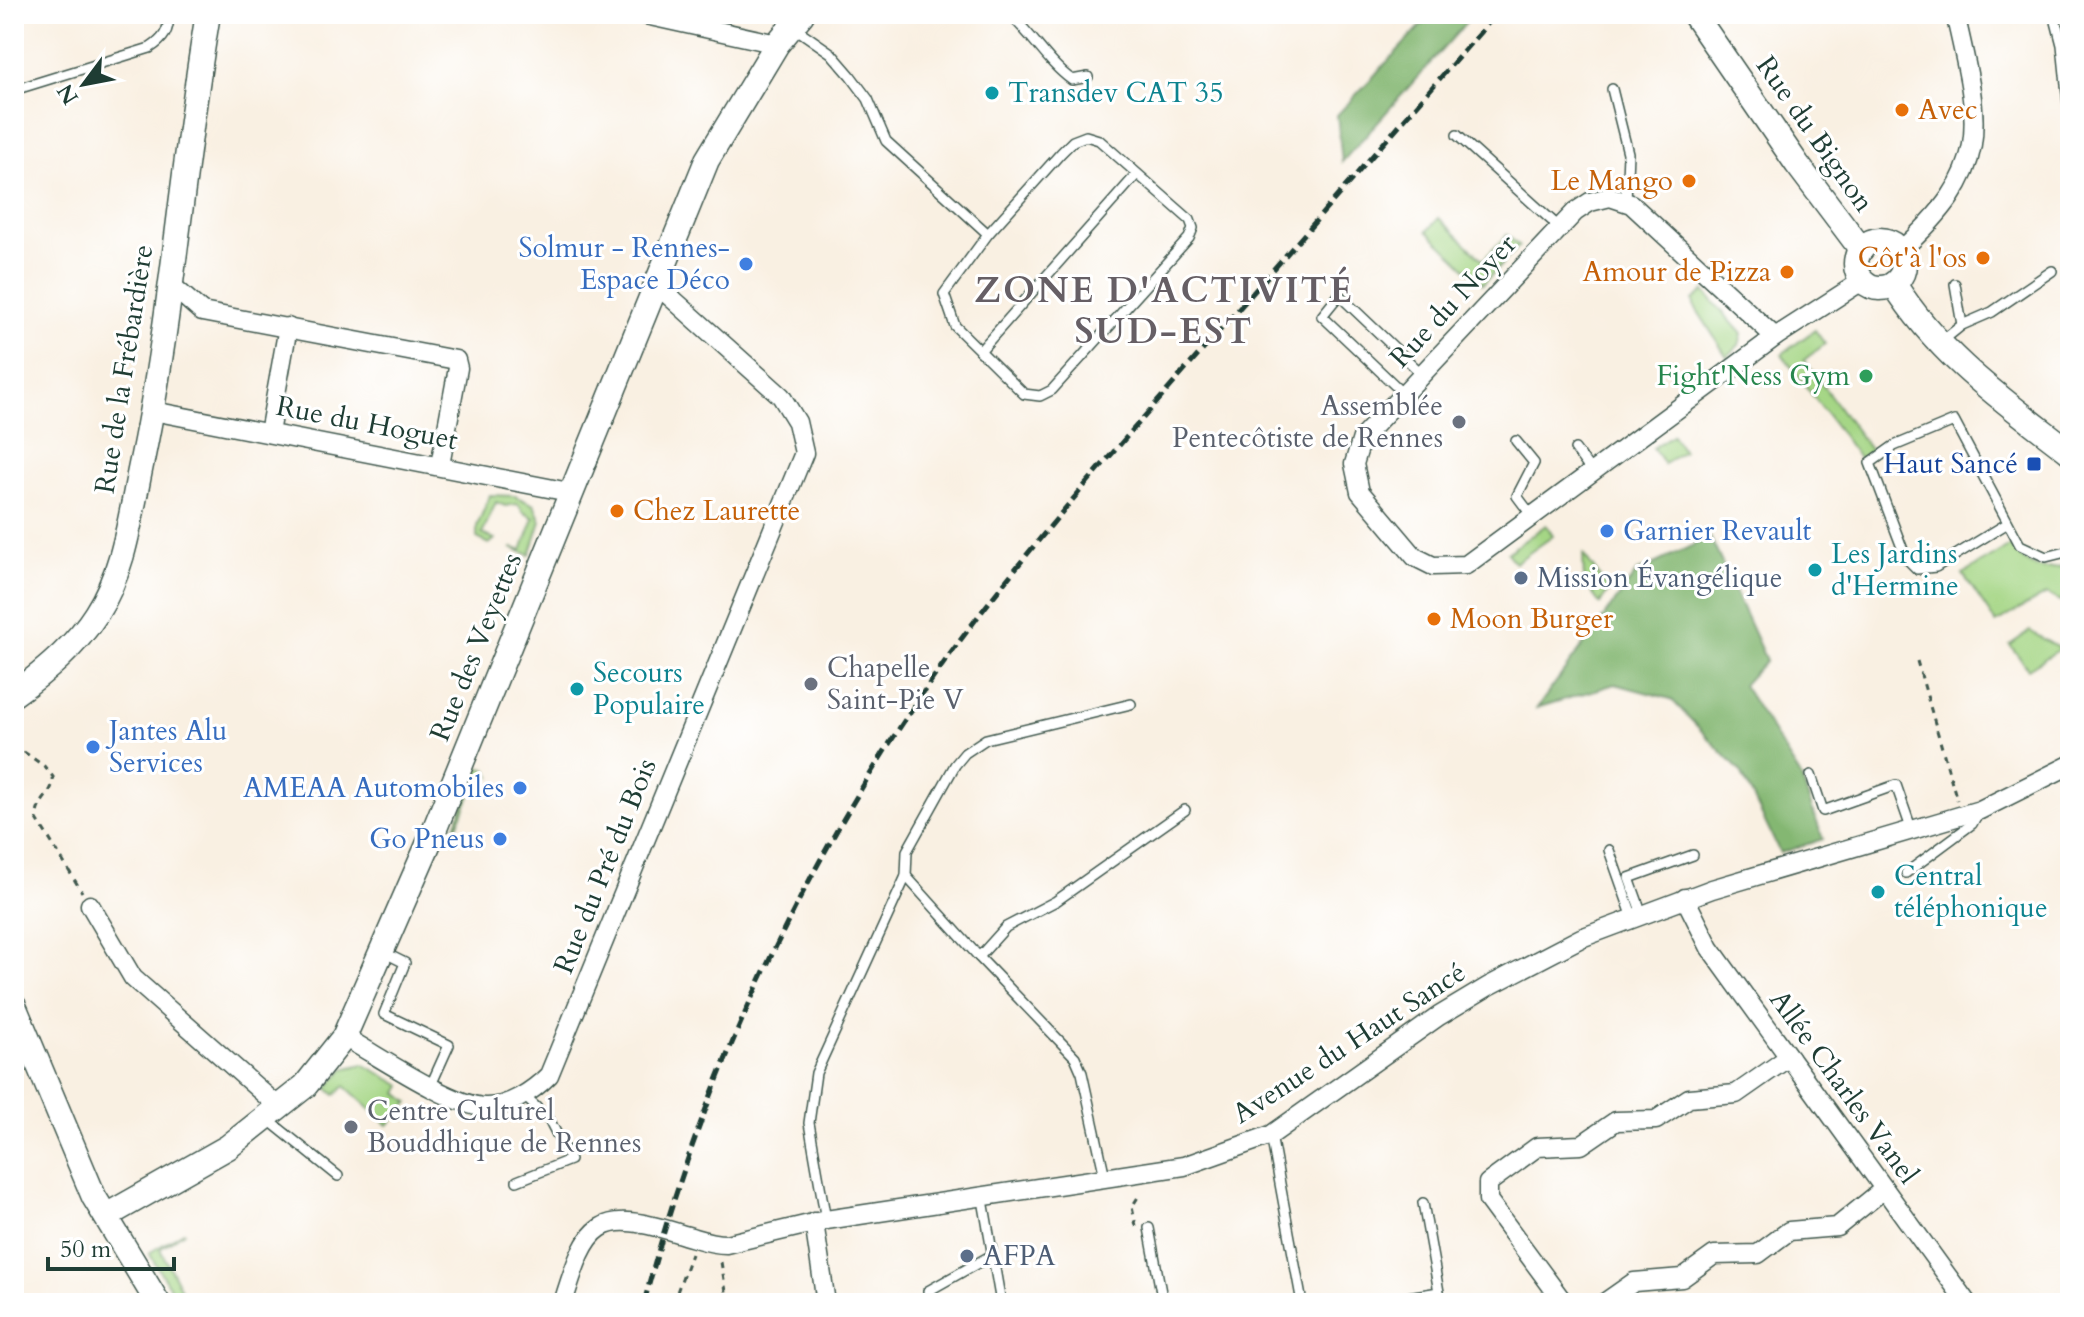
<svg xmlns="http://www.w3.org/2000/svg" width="2084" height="1317" font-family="Cardo,serif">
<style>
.green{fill:#a5d685;stroke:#628a5c;stroke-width:2}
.forest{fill:#84b772;stroke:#527a53;stroke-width:2}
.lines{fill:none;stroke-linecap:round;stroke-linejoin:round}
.lane-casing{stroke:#40584e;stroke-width:12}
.street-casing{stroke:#40584e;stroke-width:21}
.secondary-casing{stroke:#40584e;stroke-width:27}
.path{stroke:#40584e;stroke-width:3;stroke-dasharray:6 6;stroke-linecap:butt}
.lane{stroke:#fff;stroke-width:9}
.street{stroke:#fff;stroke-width:18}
.secondary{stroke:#fff;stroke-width:24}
.rail{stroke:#1f3d34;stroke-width:5;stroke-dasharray:12 6;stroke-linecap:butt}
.culture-dot{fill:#0f9aa8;stroke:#fff;stroke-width:3}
.food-dot{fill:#e8710a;stroke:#fff;stroke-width:3}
.shop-dot{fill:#3f7fe0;stroke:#fff;stroke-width:3}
.leisure-dot{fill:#2e9e5b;stroke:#fff;stroke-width:3}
.worship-dot{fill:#6b7280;stroke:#fff;stroke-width:3}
.transit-dot{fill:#1a4fb4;stroke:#fff;stroke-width:3}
.service-dot{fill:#5c6f8a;stroke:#fff;stroke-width:3}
.labels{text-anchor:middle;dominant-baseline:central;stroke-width:6;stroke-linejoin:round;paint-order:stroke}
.culture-label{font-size:28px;fill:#0d838f;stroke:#fff;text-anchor:start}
.food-label{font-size:28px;fill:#c56008;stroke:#fff;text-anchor:start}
.street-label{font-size:28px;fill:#1f3d34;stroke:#fff}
.shop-label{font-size:28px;fill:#366cbe;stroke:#fff;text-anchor:end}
.leisure-label{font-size:28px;fill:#27864d;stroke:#fff;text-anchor:end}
.worship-label{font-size:28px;fill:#5b616d;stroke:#fff;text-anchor:start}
.transit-label{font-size:28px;fill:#164399;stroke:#fff;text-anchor:end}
.service-label{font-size:28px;fill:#4e5e75;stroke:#fff;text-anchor:start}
.district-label{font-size:36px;font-weight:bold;letter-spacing:2px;fill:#665f65;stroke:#fff}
</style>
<rect width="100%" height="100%" fill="#fff"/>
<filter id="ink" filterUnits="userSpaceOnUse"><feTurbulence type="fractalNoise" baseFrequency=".0125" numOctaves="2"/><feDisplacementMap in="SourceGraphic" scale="16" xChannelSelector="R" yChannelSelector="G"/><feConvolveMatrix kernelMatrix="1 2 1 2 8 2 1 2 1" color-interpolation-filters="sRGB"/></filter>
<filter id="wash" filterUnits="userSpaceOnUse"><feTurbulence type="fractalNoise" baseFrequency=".006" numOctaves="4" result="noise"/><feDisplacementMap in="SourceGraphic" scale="32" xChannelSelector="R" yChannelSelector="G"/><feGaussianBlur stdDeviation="1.8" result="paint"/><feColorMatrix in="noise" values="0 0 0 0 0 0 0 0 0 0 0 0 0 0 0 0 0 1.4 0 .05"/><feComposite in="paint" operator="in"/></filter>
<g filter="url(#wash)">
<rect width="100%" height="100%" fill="#f9f0e2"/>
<g class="green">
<polygon points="1439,218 1483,260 1507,235 1519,246 1483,284 1427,231"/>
<polygon points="1704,291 1742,334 1739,345 1727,357 1694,305 1693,300"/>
<polygon points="1815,330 1825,344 1804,360 1871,451 1859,458 1782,354"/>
<polygon points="1672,435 1683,451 1664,464 1653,448"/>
<polygon points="490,495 515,496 534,505 541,521 530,555 511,548 522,550 534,518 523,512 518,504 505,506 496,502 482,534 495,539 489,544 477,538 477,526"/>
<polygon points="1546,525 1553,536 1515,563 1507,553"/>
<path d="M 2010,546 C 2029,569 2040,573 2070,565 L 2070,596 L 2061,602 L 2047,594 L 1996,623 L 1963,574 Z"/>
<polygon points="1583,554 1609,590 1600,604 1584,582"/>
<polygon points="2030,631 2060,649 2028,669 2010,645"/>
<polygon points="478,767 488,770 491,777 479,774 455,831 466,837 461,840 451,836"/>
<polygon points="363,1064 402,1086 398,1093 409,1102 388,1125 345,1086 335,1095 327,1088 344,1069"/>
<polygon points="185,1231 160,1249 188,1303 179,1303 149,1253"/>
</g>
<g class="forest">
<polygon points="1432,14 1474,14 1342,162 1337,115"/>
<polygon points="1710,537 1766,660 1743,685 1800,775 1823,839 1780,853 1741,772 1671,699 1615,684 1537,708 1637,572"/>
</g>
</g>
<g filter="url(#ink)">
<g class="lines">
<g class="lane-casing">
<g id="lane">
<path d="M 1009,14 C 1032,34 1048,63 1072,80 L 1088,77"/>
<polyline points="2054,14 2062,45 2068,104"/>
<polyline points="795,28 831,53 850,75 868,99 886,141 988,234"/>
<polyline points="1612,89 1628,153 1626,202"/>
<path d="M 14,90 L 150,48 C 164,39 169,31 169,14"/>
<polyline points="1457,135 1560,228"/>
<polygon points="1086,136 1099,140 1190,220 1193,228 1189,238 1052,390 1040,396 1024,394 955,326 944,294 988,234 1061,153 1073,141"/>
<polyline points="1955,284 1962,325"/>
<polyline points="1941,342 1962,325 1992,312 2052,271"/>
<polyline points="980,351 1137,174"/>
<polyline points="1404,394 1322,316 1339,295 1423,375"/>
<polyline points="1516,441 1534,463 1517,496 1532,516"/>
<polyline points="1575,449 1592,472"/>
<polyline points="2008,523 1936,567 1917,569 1906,558 1870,463 1894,446 1954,421 2020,545 2046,557 2070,551"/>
<polyline points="1811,775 1823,811 1896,785 1911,828"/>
<polyline points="1609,850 1633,918"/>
<polyline points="1906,873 1972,824 1978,813"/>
<polyline points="906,876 979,957"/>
<polyline points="1642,914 1629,878 1693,855"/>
<polyline points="383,952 405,963 384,1014 449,1045 431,1085"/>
<polyline points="266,1118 338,1176"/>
<polyline points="1271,1135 1302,1303"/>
<polyline points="1105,1177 1082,1073 1075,1057 979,957 1006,927 1056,901 1185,810"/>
<polyline points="517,1181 570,1160 549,1119 524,1096"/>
<polyline points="982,1194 1001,1303"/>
<polyline points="1423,1203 1441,1303"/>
<polyline points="826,1220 809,1123 816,1073 906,876 907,851 955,765 965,753 986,739 1131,704"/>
<polyline points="1149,1228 1163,1303"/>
<polyline points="930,1303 928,1291 992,1255"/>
<polyline points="1371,1303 1439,1292"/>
</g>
</g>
<g class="street-casing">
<g id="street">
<polyline points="641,14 777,44"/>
<polygon points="1610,197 1631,204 1775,337 1466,565 1433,566 1415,557 1360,492 1354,464 1362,438 1575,212 1590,202"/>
<path d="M 1900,251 C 1993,168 1981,127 1955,14"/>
<polyline points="169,283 202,312 456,360 458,368 440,465"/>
<polyline points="1775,337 1862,281"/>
<polyline points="153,411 569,492"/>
<polyline points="269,433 288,327"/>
<polyline points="1685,898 1710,948 1967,1303"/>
<polyline points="90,905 133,978 279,1107"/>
<path d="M 344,1037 C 377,1055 450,1105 484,1107 C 508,1108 533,1091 549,1075 L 804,453 L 797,422 L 781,396 L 657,285"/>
<polyline points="814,1222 826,1303"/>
<path d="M 563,1303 C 588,1221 597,1207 684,1235 C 699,1239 711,1244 726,1244 L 826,1220 L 1184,1166 L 1271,1135 L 1439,1016 L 1489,986 L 1581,938 L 1712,889 L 1980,810 L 2070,765"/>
<polyline points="1564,1303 1488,1200 1488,1183 1537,1147 1581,1145 1616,1121 1656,1120 1689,1098 1736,1094 1789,1057"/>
<polyline points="1604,1303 1634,1282 1682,1278 1714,1255 1758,1254 1789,1231 1837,1227 1884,1189"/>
</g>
</g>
<g class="secondary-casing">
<g id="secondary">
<polyline points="1694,14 1797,164 1861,249"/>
<circle cx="1880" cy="264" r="24"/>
<path d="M 1894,284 C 1940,357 2003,400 2070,452"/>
<path d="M 14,694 C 45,672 75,647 96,614 C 124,571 130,519 140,470 C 172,320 182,165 208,14"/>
<polyline points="14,1006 94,1197 158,1303"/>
<polyline points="106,1216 228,1147 305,1086 344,1037 431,838 707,160 777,44 802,14"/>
</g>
</g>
<g class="path">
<polyline points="1917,661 1957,800"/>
<path d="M 14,745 L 44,766 L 53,777 C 55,794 35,801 37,819 L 82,892"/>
<polyline points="1136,1226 1132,1207 1138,1197"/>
<polyline points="721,1262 728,1303"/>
<polyline points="673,1303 691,1254"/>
</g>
<use href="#lane" class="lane"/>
<use href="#street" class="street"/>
<use href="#secondary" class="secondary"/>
<path class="rail" d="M 644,1303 C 698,1096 788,896 906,718 C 988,593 1088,481 1186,369 C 1290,251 1393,132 1496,14"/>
</g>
</g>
<g class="culture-dot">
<circle cx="992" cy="93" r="8"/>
<circle cx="1815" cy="570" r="8"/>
<circle cx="577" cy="689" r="8"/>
<circle cx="1878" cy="892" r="8"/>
</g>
<g class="food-dot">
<circle cx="1902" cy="110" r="8"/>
<circle cx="1689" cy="181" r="8"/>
<circle cx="1983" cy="258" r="8"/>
<circle cx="1787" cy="272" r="8"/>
<circle cx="617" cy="511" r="8"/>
<circle cx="1434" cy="619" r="8"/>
</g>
<g class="shop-dot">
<circle cx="746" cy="264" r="8"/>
<circle cx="1607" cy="531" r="8"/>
<circle cx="93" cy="747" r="8"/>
<circle cx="520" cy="788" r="8"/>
<circle cx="500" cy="839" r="8"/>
</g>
<circle class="leisure-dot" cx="1866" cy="376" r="8"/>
<g class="worship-dot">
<circle cx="1459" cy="422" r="8"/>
<circle cx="811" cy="684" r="8"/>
<circle cx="351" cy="1127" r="8"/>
</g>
<rect class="transit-dot" x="2026" y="456" width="16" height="16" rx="4"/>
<g class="service-dot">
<circle cx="1521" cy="578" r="8"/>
<circle cx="967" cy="1256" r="8"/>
</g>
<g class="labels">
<g class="culture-label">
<text x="1008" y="93">Transdev CAT 35</text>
<text x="1831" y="554">Les Jardins<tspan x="1831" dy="32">d'Hermine</tspan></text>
<text x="593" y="673">Secours<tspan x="593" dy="32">Populaire</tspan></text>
<text x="1894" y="876">Central<tspan x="1894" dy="32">téléphonique</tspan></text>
</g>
<g class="food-label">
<text x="1918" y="110">Avec</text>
<text x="1673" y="181" text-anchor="end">Le Mango</text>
<text x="1967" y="258" text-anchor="end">Côt'à l'os</text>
<text x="1771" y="272" text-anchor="end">Amour de Pizza</text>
<text x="633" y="511">Chez Laurette</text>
<text x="1450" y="619">Moon Burger</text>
</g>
<g class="street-label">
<text transform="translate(1815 134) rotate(55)">Rue du Bignon</text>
<text transform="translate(1453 301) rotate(-47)">Rue du Noyer</text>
<text transform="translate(124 369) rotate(-81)">Rue de la Frébardière</text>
<text transform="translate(367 423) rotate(11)">Rue du Hoguet</text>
<text transform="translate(476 647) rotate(-68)">Rue des Veyettes</text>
<text transform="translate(605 866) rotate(-68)">Rue du Pré du Bois</text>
<text transform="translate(1349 1043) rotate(-33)">Avenue du Haut Sancé</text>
<text transform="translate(1844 1087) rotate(54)">Allée Charles Vanel</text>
</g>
<g class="shop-label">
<text x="730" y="248">Solmur - Rennes-<tspan x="730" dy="32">Espace Déco</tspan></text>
<text x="1623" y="531" text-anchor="start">Garnier Revault</text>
<text x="109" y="731" text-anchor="start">Jantes Alu<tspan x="109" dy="32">Services</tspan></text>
<text x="504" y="788">AMEAA Automobiles</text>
<text x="484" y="839">Go Pneus</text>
</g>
<g class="leisure-label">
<text x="1850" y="376">Fight'Ness Gym</text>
</g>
<g class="worship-label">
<text x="1443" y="406" text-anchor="end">Assemblée<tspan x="1443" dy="32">Pentecôtiste de Rennes</tspan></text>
<text x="827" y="668">Chapelle<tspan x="827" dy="32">Saint-Pie V</tspan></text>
<text x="367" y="1111">Centre Culturel<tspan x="367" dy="32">Bouddhique de Rennes</tspan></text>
</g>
<g class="transit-label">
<text x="2018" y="464">Haut Sancé</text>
</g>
<g class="service-label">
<text x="1537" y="578">Mission Évangélique</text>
<text x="983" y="1256">AFPA</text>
</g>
<g class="district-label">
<text x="1164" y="290">ZONE D'ACTIVITÉ<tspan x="1164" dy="41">SUD-EST</tspan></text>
</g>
</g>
<rect width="2084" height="1317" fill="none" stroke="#fff" stroke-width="48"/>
<g transform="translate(84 84) rotate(238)" stroke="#ffffff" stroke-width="6" paint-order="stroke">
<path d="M0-6L14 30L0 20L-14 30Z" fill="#1f3d34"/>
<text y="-12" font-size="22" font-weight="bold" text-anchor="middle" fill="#1f3d34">N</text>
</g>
<path d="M48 1257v12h126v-12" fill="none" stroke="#1f3d34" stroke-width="4"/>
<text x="60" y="1257" font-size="24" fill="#1f3d34" stroke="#ffffff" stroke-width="6" paint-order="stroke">50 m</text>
</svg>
